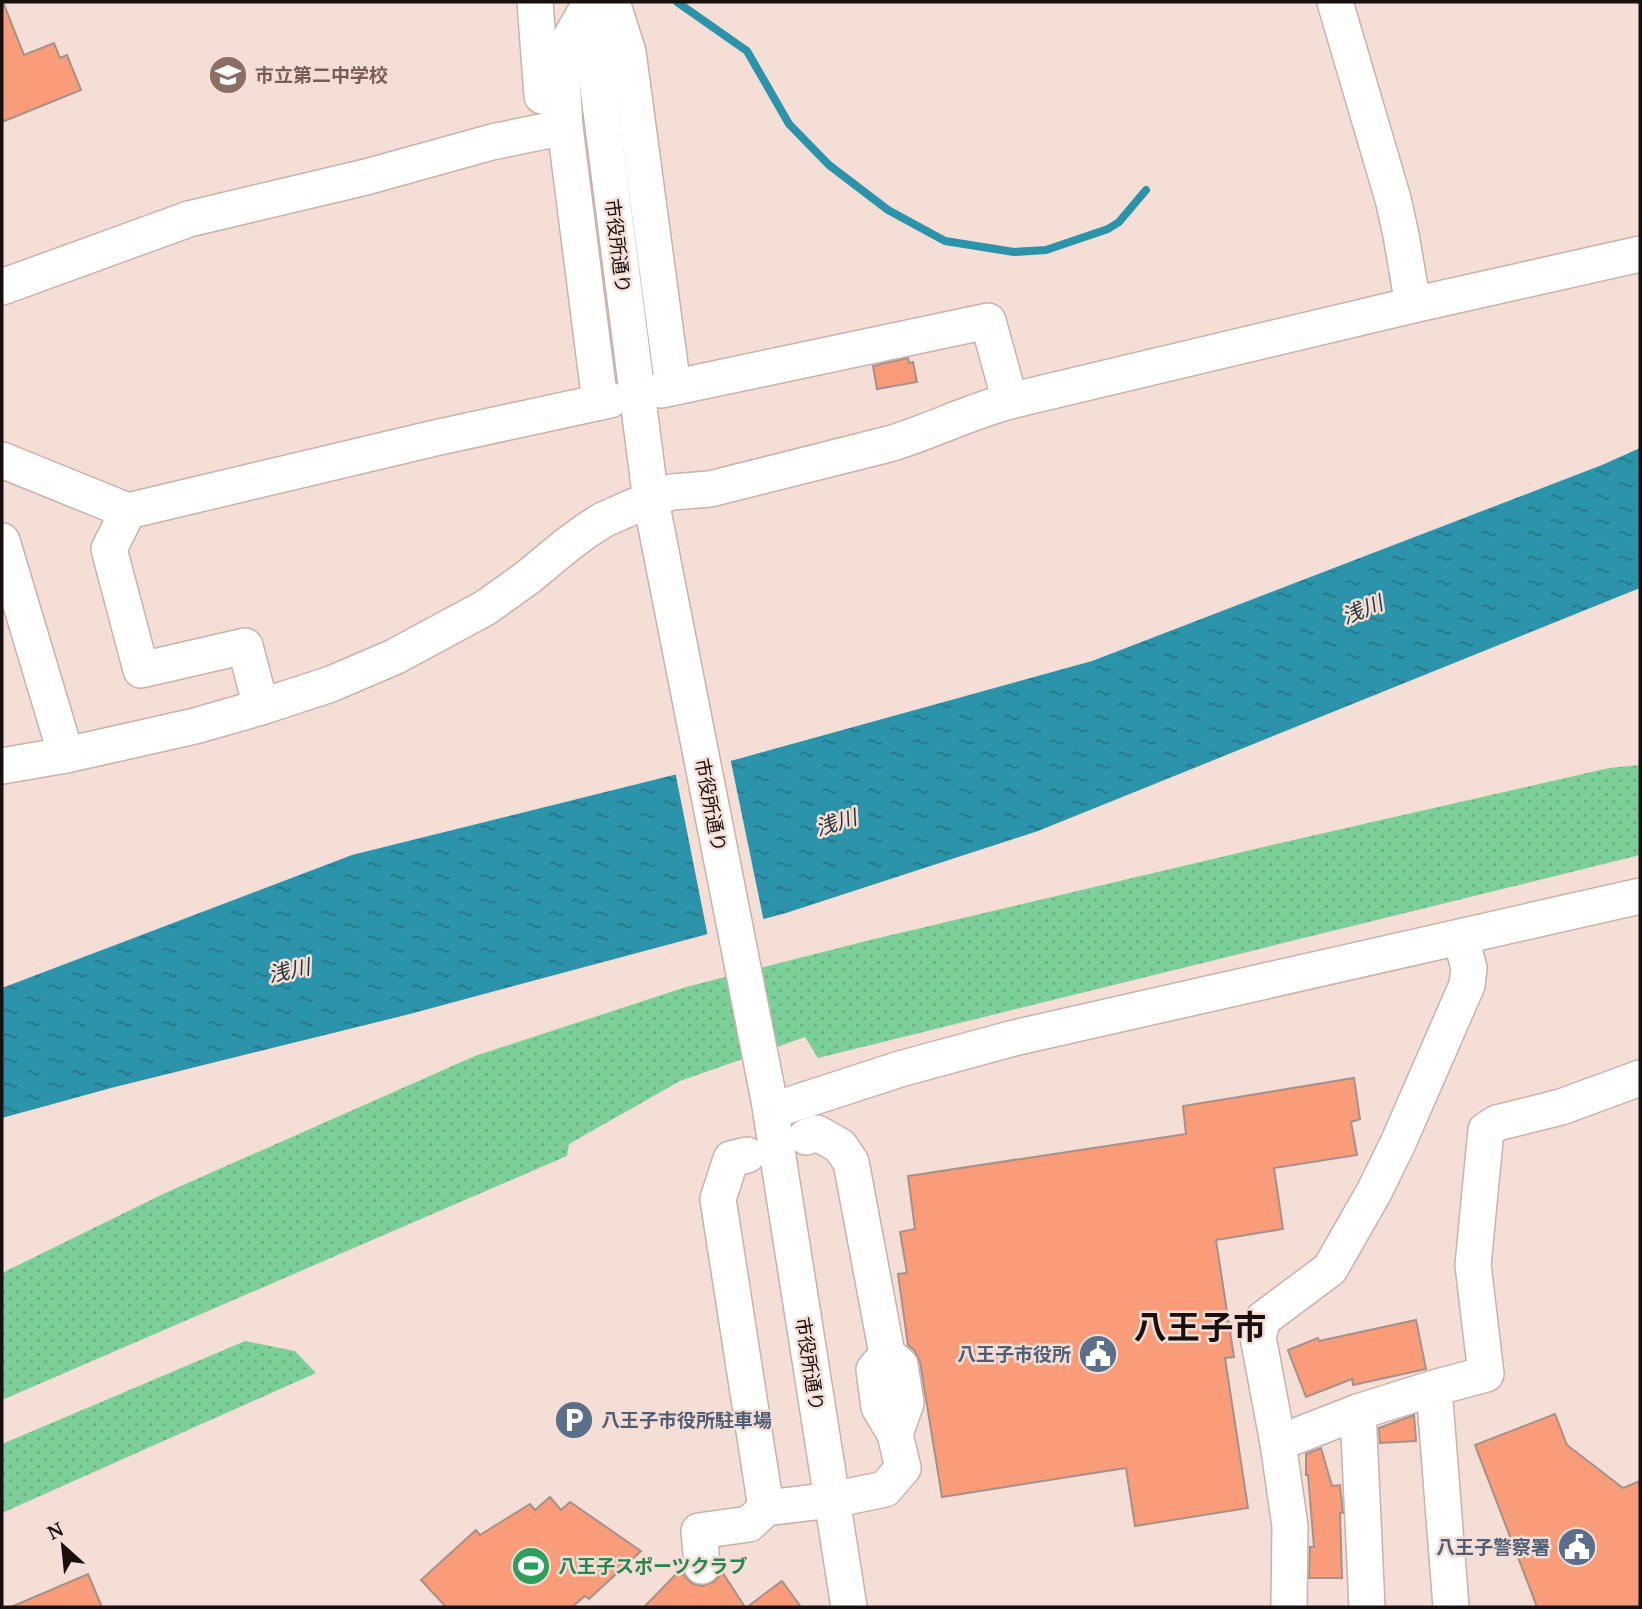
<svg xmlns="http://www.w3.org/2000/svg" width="1642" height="1609" font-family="'Noto Serif','Noto Sans JP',serif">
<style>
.park{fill:url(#park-dots)}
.water{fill:url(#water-ripples)}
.pier{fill:#f5ded6}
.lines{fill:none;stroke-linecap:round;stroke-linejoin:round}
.stream{stroke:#2b93aa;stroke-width:8}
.building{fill:#f99c7a;stroke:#a6918a;stroke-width:2}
.minor-casing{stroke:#c8b2aa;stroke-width:38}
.minor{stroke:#fff;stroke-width:35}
.labels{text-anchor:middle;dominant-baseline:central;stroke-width:5;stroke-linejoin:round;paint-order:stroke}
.education-label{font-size:19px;font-weight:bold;fill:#785e54;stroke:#f5ded6;text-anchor:start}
.street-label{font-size:19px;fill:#18100e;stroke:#f5ded6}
.service-label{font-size:19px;font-weight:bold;fill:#4e5e75;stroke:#f5ded6;text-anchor:end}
.leisure-label{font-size:19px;font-weight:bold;fill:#27864d;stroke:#f5ded6;text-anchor:start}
.water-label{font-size:21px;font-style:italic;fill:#1f363c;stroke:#f5ded6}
.town-label{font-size:33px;font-weight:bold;fill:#18100e;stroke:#f5ded6}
</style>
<defs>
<pattern id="park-dots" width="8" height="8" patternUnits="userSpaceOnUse" patternTransform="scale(1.75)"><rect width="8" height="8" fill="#7ccf98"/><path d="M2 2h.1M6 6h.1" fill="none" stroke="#6ab182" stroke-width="1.8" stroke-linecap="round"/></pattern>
<pattern id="water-ripples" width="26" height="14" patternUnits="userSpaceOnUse" patternTransform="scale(1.75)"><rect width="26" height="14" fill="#2b93aa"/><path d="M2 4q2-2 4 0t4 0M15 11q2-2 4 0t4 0" fill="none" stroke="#247789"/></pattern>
</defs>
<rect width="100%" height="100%" fill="#f5ded6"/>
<g class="park">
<polygon points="1640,765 1640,855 818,1058 805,1037 680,1081 569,1144 567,1156 2,1400 2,1273 163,1194 475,1056 686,987 866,941 1289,841 1609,768"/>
<polygon points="245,1341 295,1351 316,1373 2,1513 2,1444"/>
</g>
<polygon class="water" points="1640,448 1640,588 1038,831 786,913 406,1015 111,1088 2,1118 2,988 352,855 738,759 1092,661 1602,465"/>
<polygon class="pier" points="730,757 764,922 708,937 675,771"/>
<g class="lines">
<polyline class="stream" points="677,2 747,51 789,124 829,165 888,210 945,241 1014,252 1046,250 1108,229 1119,222 1146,190"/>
</g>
<g class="building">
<polygon points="2,2 3,2 24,55 54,43 60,58 67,55 81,90 2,122"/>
<polygon points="908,358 909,363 913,362 917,382 877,389 873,366"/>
<polygon points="1354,1078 1360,1119 1351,1122 1357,1155 1274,1168 1283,1229 1216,1240 1234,1357 1225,1358 1248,1508 1135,1526 1126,1468 942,1497 920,1362 914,1350 908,1345 898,1274 907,1273 900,1232 915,1229 908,1176 1186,1134 1183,1106"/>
<polygon points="1416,1320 1426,1369 1353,1385 1352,1379 1306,1397 1288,1350 1318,1338 1319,1341"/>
<polygon points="1555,1414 1567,1445 1623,1488 1640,1481 1640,1607 1537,1607 1475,1445"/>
<polygon points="1414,1415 1416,1441 1380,1443 1379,1428"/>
<polygon points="1321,1448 1332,1486 1340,1485 1343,1513 1340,1513 1342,1578 1309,1578 1310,1547 1314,1547 1308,1475 1306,1475 1306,1454"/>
<polygon points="550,1497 561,1510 570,1502 641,1551 589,1599 585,1596 572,1607 446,1607 421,1580 476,1530 480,1535 530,1504 535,1510"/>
<polygon points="682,1568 685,1577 693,1584 703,1586 714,1582 720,1575 721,1570 745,1607 644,1607"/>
<polygon points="88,1574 102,1607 11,1607"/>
<polygon points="782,1581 801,1607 747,1607"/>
</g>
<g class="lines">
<g class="minor-casing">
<g id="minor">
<polyline points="535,2 542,96"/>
<polyline points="587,2 651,501 769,1100 849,1607"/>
<polyline points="612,2 628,52 673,387"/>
<polyline points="1335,2 1393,199 1401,235 1413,305"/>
<polyline points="587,9 563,51 561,62 565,127 600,402"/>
<polyline points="2,287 189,219 366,177 492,142 565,127"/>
<polyline points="662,390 988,321 1010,401"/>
<polyline points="2,460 128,511 435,438 610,400"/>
<polyline points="128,511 109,549 141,670 245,646 261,707"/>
<polyline points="2,541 66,755"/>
<path d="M 2,766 L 66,755 L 195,726 L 261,707 L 331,684 L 394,657 L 485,608 L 527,578 L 567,545 L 586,531 L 603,520 L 630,508 L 672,492 L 710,489 L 889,444 C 930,432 968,412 1010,401 L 1413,305 L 1640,254"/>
<polyline points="771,1111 900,1069 1014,1038 1640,896"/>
<polyline points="806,1137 817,1133 840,1146 851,1162 887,1354"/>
<polyline points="747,1155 731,1159 718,1199 766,1508"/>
<polyline points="1434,1388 1451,1607"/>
<polyline points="1358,1412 1367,1607"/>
<polyline points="1278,1443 1358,1412 1434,1388 1486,1374 1473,1265 1486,1130 1497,1123 1561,1107 1640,1078"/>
<polyline points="702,1566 699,1531 749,1524 766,1508 832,1500 885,1489 903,1468 895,1434 879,1407 874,1370 887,1354 900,1365 906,1403 895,1434"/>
<polyline points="1289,1607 1290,1526 1278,1443 1258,1337 1263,1319 1330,1269 1374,1192 1398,1143 1467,985 1469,968 1461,938"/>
</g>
</g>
<use href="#minor" class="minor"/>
</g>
<defs>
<g id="school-disc" transform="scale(2.0125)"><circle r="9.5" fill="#8d6e63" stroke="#f5ded6"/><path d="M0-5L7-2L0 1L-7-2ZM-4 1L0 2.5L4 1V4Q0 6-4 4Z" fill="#fff"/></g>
<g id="civic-disc" transform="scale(2.0125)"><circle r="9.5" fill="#5c6f8a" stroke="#f5ded6"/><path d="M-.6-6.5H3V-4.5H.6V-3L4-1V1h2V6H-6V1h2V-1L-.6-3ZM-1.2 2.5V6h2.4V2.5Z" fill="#fff"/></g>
<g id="parking-disc" transform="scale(2.0125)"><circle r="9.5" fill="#5c6f8a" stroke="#f5ded6"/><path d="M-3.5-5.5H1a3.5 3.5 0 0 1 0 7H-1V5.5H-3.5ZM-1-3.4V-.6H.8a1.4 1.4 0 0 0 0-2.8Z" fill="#fff"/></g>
<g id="stadium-disc" transform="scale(2.0125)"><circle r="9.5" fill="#2e9e5b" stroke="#f5ded6"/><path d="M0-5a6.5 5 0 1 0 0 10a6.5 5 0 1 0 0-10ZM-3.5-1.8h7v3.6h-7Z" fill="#fff"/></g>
</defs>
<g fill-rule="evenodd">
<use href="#school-disc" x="228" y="75"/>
<use href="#civic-disc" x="1098" y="1354"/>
<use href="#parking-disc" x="574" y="1420"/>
<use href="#civic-disc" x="1577" y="1547"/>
<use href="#stadium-disc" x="531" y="1566"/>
</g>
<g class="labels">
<g class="education-label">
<text x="255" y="75">市立第二中学校</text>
</g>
<g class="street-label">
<text transform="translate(618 246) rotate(83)">市役所通り</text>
<text transform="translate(711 805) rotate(79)">市役所通り</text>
<text transform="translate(810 1364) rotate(81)">市役所通り</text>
</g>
<g class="service-label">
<text x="1071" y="1354">八王子市役所</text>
<text x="601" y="1420" text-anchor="start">八王子市役所駐車場</text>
<text x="1550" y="1547">八王子警察署</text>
</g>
<g class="leisure-label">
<text x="558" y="1566">八王子スポーツクラブ</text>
</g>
<g class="water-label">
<text transform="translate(1362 609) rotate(-22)">浅川</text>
<text transform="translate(836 822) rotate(-17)">浅川</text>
<text transform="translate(289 970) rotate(-12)">浅川</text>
</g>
<g class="town-label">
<text x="1200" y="1326">八王子市</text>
</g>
</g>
<rect width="1642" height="1609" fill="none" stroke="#18100e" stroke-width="7"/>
<g transform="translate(63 1546) rotate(333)" stroke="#f5ded6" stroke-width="5" paint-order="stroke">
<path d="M0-5L12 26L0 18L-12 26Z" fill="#18100e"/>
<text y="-10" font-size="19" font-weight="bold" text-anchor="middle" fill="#18100e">N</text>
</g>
</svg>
